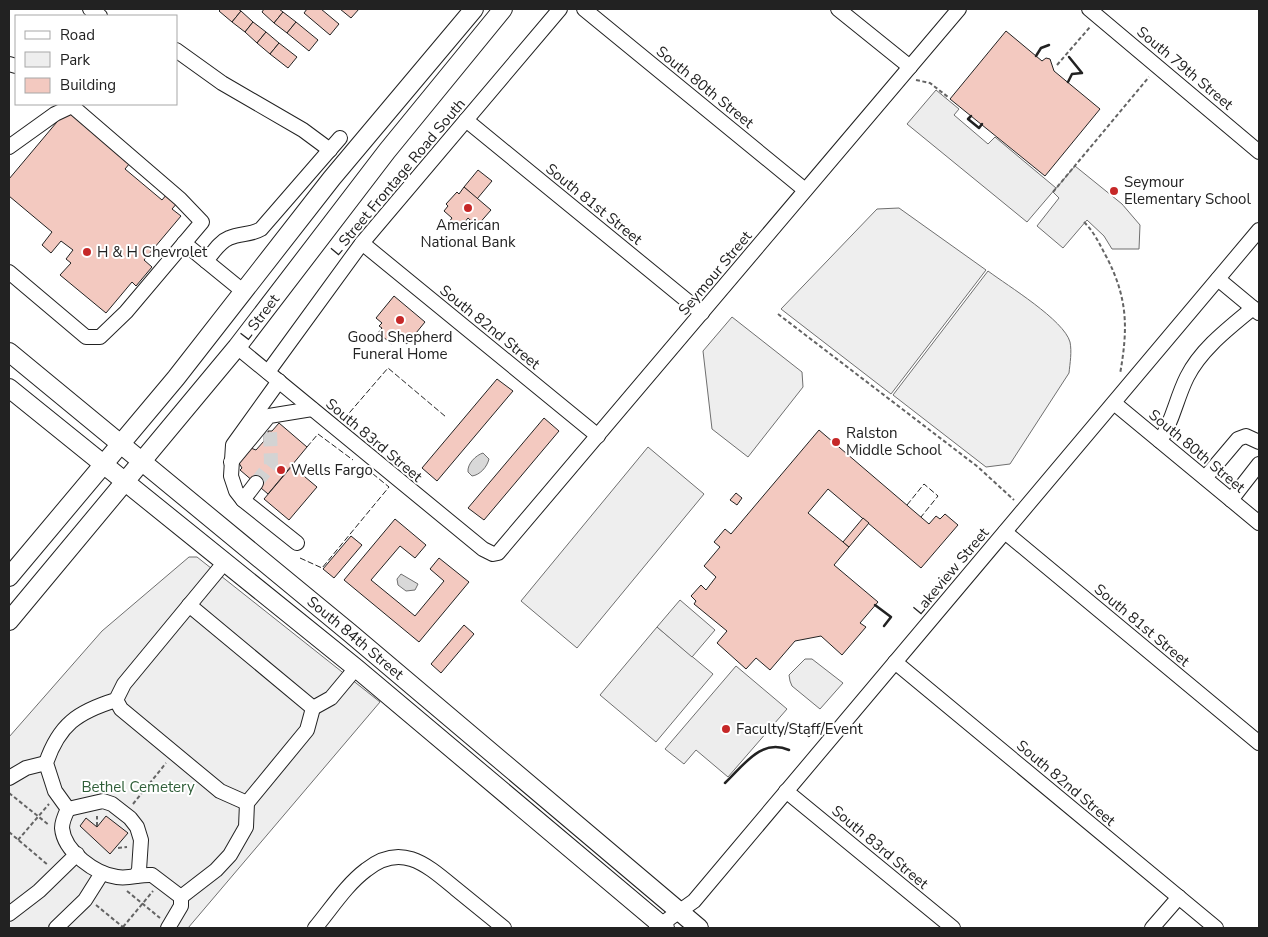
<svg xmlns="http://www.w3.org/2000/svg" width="1268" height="937" font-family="'Nunito Sans',sans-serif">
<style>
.green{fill:#eee;stroke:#6f6f6f}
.parking{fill:#ededed;stroke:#6f6f6f}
.water{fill:#d9d9d9;stroke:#6f6f6f}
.building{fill:#f3c9c0;stroke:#222}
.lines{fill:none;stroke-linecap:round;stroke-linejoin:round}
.minor-tunnel{stroke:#d3d3d3;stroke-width:14;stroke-dasharray:14 7;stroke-linecap:butt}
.minor-casing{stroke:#222;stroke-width:16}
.major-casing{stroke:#222;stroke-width:20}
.path{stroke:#646464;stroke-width:2;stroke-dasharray:4 2.5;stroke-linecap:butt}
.minor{stroke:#fff;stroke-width:14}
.major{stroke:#fff;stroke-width:18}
.fence{stroke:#222;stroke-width:1;stroke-dasharray:6 2.5;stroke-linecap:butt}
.wall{stroke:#222;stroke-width:2.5}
.poi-dot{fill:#c62828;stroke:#fff;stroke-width:2}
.labels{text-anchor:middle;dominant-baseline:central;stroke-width:4;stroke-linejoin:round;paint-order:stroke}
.street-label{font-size:15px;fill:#222;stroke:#fff}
.poi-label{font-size:15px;fill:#222;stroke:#fff;text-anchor:start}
.park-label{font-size:15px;fill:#2f5e38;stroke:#fff}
</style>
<rect width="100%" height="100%" fill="#fff"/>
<g class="green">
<polygon points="1075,166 1122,204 1140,225 1139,249 1112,249 1104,236 1087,220 1063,248 1037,226 1059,198 1053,192"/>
<polygon points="899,208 986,270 891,394 781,309 877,209"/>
<path d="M 988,271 C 1008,286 1064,320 1070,342 C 1072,352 1070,363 1069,373 L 1010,464 L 986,467 L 893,395 Z"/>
<polygon points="732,317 802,372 803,387 748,457 712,429 703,351"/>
<polygon points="648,447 704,494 577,648 521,601"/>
<polygon points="189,557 197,557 380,702 188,928 9,928 9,737 102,631"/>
<polygon points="657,627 713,674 656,742 600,695"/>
</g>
<g class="parking">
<polygon points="936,90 959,109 954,115 988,144 995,137 1056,188 1027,222 907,124"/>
<polygon points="680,600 715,630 692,657 657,627"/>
<polygon points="805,659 812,659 843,683 820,709 792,686 790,681 789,675"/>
<polygon points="736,666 787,709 728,777 696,750 684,764 665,749"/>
</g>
<g class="water">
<path d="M 483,453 L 489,459 C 487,467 480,475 472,476 L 468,472 C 467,464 476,455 483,453 Z"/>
<polygon points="401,574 418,584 415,590 406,591 398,585 397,579"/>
</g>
<g class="building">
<polygon points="221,9 238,9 241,11 232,22 219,11"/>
<polygon points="264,9 279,9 283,12 274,23 262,12"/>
<polygon points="307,9 321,9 339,24 330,35 304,13"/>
<polygon points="340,9 359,9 351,18"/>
<polygon points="241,11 253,22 245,32 232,22"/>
<polygon points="283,12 296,22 287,33 274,23"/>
<polygon points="253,22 266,32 257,43 245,32"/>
<polygon points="296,22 318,40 309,51 287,33"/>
<polygon points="1006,31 1042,61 1046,58 1050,59 1054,71 1100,109 1045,176 950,99"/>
<polygon points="266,32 279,43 270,54 257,43"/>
<polygon points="279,43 297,57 288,68 270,54"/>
<polygon points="67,110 130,163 125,169 162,200 167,194 178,202 172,209 181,216 144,260 152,267 136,286 132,282 106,313 60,275 71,263 66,259 73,250 61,241 51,253 42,245 52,232 9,196 9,179"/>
<polygon points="478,170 492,181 477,199 464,187"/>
<polygon points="464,187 491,210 477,226 468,218 458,230 449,222 452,218 444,211 448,206 446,204 457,192 459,194"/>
<polygon points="394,296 425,322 407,344 398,337 392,344 378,333 382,328 379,326 382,323 376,318"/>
<polygon points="497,379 513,391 437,481 422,468"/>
<polygon points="544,418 559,431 484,520 468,508"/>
<polygon points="279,423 307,447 268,494 240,470 242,468 237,460 248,447 256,450 264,441 264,436 268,436 268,431 272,431"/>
<polygon points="819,430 929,524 936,516 940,519 945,514 958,525 921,568 828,489 808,513 849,547 834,565 878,602 860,623 866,627 842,655 821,636 795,641 770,670 756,658 746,669 717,643 727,631 694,604 696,601 691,596 701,585 706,590 716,577 704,566 720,547 714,542 725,529 731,534"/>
<polygon points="292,466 317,487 289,520 264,499"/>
<polygon points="736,493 742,498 737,505 730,500"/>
<polygon points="863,518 869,523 849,547 843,542"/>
<polygon points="395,519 426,545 415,558 400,546 371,580 415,616 444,581 430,569 439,558 469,582 419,642 344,580"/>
<polygon points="351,536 362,545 334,578 323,569"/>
<polygon points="464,625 474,634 441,673 431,664"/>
<polygon points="809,725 815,730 809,737 803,732"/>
<polygon points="106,816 128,833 110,854 80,826 86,818 97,827"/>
</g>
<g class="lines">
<polyline class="minor-tunnel" points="256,483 271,464 270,431"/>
<g class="minor-casing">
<g id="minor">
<polyline points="90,9 100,16"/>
<polyline points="584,9 805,190"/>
<polyline points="838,9 910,67"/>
<polyline points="1089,9 1259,152"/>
<polyline points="176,50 222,83 303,130 330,150"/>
<polyline points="9,64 16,66"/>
<polyline points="466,120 702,313"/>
<polyline points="9,147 55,114 72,106 180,199 202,222 126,312 100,337 86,337 9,272"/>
<polyline points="184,243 206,261"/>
<polyline points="362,243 598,436"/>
<polyline points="1218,279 1259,313"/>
<path d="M 244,292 L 206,261 C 213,253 219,242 229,238 C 240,233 251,235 261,229 L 340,138"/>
<polyline points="237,347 483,549 493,554 498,553 959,9"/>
<polyline points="268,372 362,243 560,9"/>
<polyline points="279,381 233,445 231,476 236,491 243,500 297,543"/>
<polyline points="1114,403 1259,523"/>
<path d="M 1160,441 C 1173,421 1176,399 1187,377 C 1201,349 1229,328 1253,308"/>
<polyline points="231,462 269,416 312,409"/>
<polyline points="1205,478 1238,439 1246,436 1259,442"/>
<polyline points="243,500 256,483"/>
<polyline points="1231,500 1259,464"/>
<polyline points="1005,532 1259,743"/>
<polyline points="895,662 1216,928"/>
<polyline points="116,700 121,709 220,791 247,803"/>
<polyline points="313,708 331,698 356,668"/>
<polyline points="9,778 26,768 46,763"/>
<polyline points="786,791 953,928"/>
<path d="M 68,809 C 65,815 62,821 62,828 C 64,852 96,874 117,877 C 130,879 140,874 152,875 L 181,897"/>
<path d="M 136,876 L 139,870 L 141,840 L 137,827 L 130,818 L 112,804 L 103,801 L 68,809 L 55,791 L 46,763 C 59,725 77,712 116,700 L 124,684 L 224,563"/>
<polyline points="181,897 216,870 230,855 246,827 247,803 307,730 313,708 189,605"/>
<polyline points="9,914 39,891 77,854"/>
<polyline points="56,928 85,900 102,873"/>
<polyline points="168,928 181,906 181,897"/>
<path d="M 315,928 C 331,909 346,885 366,870 C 402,841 428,866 456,889 C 472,902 488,915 504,928"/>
<polyline points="656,928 694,901 1259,230"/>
<polyline points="1152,928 1179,897"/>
</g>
</g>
<g class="major-casing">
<g id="major">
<path id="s1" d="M 9,352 L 350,633 L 699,928"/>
<polyline points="9,388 356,668 665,928"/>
<polyline points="9,577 176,378 332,178 474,9"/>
<path id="s2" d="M 9,621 L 237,347 L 387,151 L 503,9"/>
</g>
</g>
<g class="path">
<polyline points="1057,65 1090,27"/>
<polyline points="916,80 930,83 948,97"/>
<polyline points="1053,192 1149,77"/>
<path d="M 1084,222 C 1095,233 1100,245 1107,258 C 1128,299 1128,329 1120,374"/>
<polyline points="778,314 978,467 1014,500"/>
<polyline points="9,793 49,825"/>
<polyline points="133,804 166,763"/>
<polyline points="97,826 97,816"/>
<polyline points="9,832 48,865"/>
<polyline points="18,840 49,804"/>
<polyline points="118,848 127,847"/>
<polyline points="127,891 160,918"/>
<polyline points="96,905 124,928"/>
<polyline points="123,927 153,891"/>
</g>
<use href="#minor" class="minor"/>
<use href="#major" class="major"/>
<g class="fence">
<polyline points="344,419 388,368 446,417"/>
<polyline points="307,447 318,434 353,460"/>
<polyline points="907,505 924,484 938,496 921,517"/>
<polyline points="300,558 322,568 389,487 373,474"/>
</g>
<g class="wall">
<polyline points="1036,56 1041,48 1049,45"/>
<polyline points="1068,82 1072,74 1082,73 1069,57"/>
<polyline points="971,116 968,119 979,128 982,124"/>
<polyline points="875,605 891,617 884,626"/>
<path d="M 725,783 C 744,765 761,738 789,750"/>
</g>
</g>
<g class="poi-dot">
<circle cx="1114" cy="191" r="5"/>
<circle cx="468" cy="208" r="5"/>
<circle cx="87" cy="252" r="5"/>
<circle cx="400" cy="320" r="5"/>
<circle cx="836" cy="442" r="5"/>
<circle cx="281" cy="470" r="5"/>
<circle cx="726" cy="729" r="5"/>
</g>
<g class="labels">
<g class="street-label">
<text transform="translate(1185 68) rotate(40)">South 79th Street</text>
<text transform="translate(705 87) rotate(39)">South 80th Street</text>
<text transform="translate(398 177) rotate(-50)">L Street Frontage Road South</text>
<text transform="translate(594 204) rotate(39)">South 81st Street</text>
<text transform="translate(715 273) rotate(-50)">Seymour Street</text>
<text stroke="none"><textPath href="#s2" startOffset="394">L Street</textPath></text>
<text transform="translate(490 327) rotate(39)">South 82nd Street</text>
<text transform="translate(374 440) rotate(40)">South 83rd Street</text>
<text transform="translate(1197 451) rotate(40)">South 80th Street</text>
<text transform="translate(951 571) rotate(-50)">Lakeview Street</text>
<text transform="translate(1142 625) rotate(40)">South 81st Street</text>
<text stroke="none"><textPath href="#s1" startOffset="449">South 84th Street</textPath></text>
<text transform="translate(1066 783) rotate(40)">South 82nd Street</text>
<text transform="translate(880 847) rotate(40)">South 83rd Street</text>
</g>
<g class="poi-label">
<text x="1124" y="182">Seymour<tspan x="1124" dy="17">Elementary School</tspan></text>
<text x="468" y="225" text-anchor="middle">American<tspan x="468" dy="17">National Bank</tspan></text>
<text x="97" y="252">H &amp; H Chevrolet</text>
<text x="400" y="337" text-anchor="middle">Good Shepherd<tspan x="400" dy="17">Funeral Home</tspan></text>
<text x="846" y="433">Ralston<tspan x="846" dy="17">Middle School</tspan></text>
<text x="291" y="470">Wells Fargo</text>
<text x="736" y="729">Faculty/Staff/Event</text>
</g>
<g class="park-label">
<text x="138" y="787">Bethel Cemetery</text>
</g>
</g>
<rect width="1268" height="937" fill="none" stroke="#222222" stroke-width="20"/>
<rect x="15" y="15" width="162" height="90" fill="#ffffff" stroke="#a7a7a7"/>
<rect x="25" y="31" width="25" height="8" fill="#ffffff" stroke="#a7a7a7"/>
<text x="60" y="40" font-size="15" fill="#222222">Road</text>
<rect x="25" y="52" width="25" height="15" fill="#eeeeee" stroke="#a7a7a7"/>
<text x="60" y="65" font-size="15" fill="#222222">Park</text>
<rect x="25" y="78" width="25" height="15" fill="#f3c9c0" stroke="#a7a7a7"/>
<text x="60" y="90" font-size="15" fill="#222222">Building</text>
</svg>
